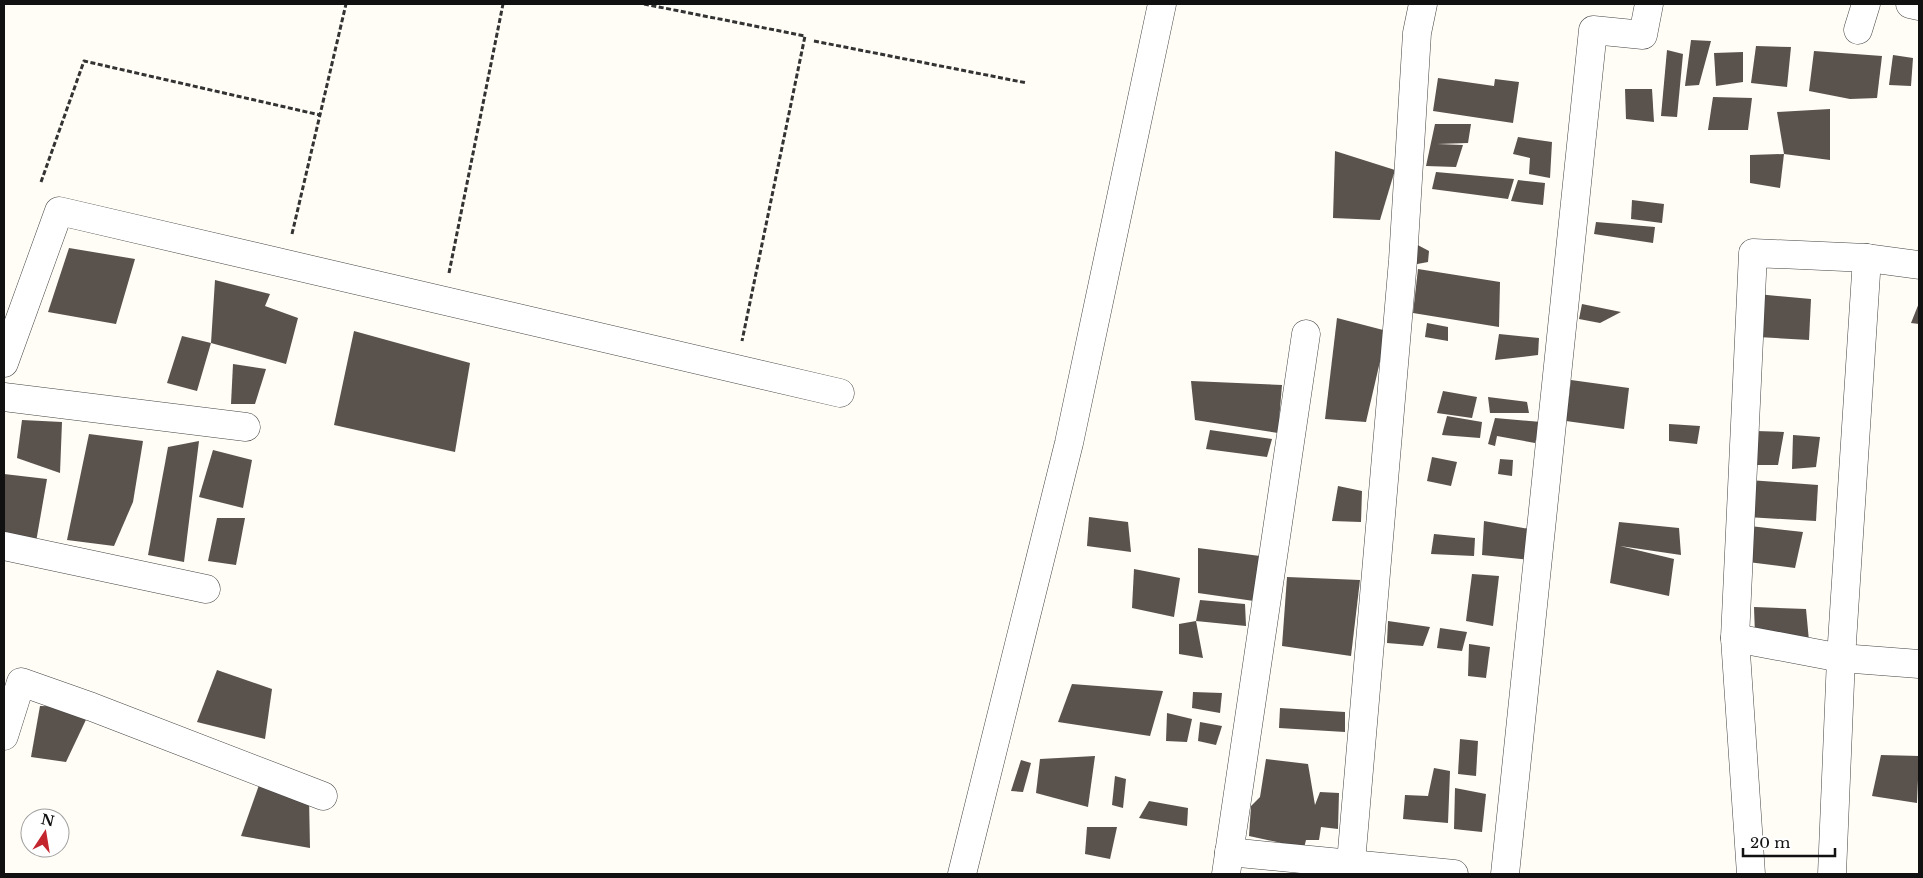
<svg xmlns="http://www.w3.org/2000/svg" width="1923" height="878" font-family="'Libre Baskerville',serif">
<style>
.building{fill:#5a524d}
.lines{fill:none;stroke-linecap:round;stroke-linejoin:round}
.minor-casing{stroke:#444;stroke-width:29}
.path{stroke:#333;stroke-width:3;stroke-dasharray:5 2.5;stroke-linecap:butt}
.minor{stroke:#fff;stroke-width:28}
</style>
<rect width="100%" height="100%" fill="#fffdf5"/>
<g class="building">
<polygon points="1691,40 1711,41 1699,85 1685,86"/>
<polygon points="1756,46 1791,47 1787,87 1751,83"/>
<polygon points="1667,50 1683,54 1677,117 1661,116"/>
<polygon points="1814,51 1882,56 1877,98 1850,99 1809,91"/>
<polygon points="1743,52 1743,82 1716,86 1714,53"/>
<polygon points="1893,55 1913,58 1911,86 1889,85"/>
<polygon points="1438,78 1494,86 1495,79 1519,82 1513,123 1433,111"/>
<polygon points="1625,89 1652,89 1654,122 1626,119"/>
<polygon points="1713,97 1752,98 1748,130 1708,130"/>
<polygon points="1830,109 1830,160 1784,154 1777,112"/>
<polygon points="1435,124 1471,124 1468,143 1437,144 1463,145 1456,167 1426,166"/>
<polygon points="1518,137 1552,142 1550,178 1529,174 1530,158 1513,154"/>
<polygon points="1335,151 1395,170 1380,220 1333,218"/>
<polygon points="1784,154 1780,188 1750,183 1750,155"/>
<polygon points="1436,172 1514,179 1508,199 1432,189"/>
<polygon points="1518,180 1545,183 1543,205 1511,201"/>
<polygon points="1632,200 1664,204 1662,223 1631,219"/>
<polygon points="1596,222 1655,227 1653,243 1594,234"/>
<polygon points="1412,242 1429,251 1428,262 1412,265"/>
<polygon points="69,248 135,259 116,324 48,312"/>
<polygon points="1418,269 1500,282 1499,327 1413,313"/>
<polygon points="215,280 270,294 265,306 298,318 286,364 211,343"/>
<polygon points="1757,294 1811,299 1809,340 1758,337"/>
<polygon points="1919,303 1919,324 1911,323"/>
<polygon points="1582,304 1621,312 1600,323 1579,319"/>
<polygon points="1337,318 1387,331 1366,422 1325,419"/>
<polygon points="1427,323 1448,327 1448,341 1425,337"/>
<polygon points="354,331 470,363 455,452 334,425"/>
<polygon points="1499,334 1539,338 1538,355 1495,360"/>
<polygon points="182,336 211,343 197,391 167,383"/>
<polygon points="233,364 266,369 255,404 231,404"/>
<polygon points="1571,380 1629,388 1624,429 1566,421"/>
<polygon points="1191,381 1282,385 1278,433 1195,420"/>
<polygon points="1443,391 1477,397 1472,418 1437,413"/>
<polygon points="1488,397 1527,402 1529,413 1490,413"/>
<polygon points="1447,416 1482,422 1480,438 1442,435"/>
<polygon points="1495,418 1541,422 1535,443 1497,436 1495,446 1488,444"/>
<polygon points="22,420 62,422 60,473 17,458"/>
<polygon points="1669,424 1700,426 1697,444 1669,441"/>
<polygon points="1210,430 1272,439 1267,457 1206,449"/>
<polygon points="1756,431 1784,432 1778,465 1751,465"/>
<polygon points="89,434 143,441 133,502 114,546 67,540"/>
<polygon points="1793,435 1820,437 1816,467 1792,469"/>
<polygon points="199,441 184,562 148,555 168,447"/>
<polygon points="213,450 252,460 243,508 199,497"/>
<polygon points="1432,457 1457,462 1451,486 1427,481"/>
<polygon points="1500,459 1513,460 1512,476 1498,474"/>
<polygon points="4,474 47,479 36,542 4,533"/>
<polygon points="1749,480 1818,485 1816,521 1747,517"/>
<polygon points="1338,486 1362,491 1361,522 1332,521"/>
<polygon points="1089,517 1128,522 1131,552 1087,546"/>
<polygon points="217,518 245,518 236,565 208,561"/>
<polygon points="1484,521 1535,530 1532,560 1482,555"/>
<polygon points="1619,522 1679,528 1681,555 1620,546 1674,559 1669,596 1610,583"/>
<polygon points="1750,526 1803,532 1795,568 1748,562"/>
<polygon points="1434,534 1475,538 1474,556 1431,554"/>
<polygon points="1198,548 1260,556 1254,601 1198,593"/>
<polygon points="1134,569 1180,578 1174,617 1132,608"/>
<polygon points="1472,574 1499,576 1493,626 1466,621"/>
<polygon points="1287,577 1360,580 1351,656 1282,646"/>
<polygon points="1200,600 1245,604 1246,626 1196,621 1203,658 1179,654 1179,624 1196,621"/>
<polygon points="1754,607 1806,609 1809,641 1755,635"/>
<polygon points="1388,621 1430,627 1423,646 1387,643"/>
<polygon points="1440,628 1467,632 1462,651 1437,648"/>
<polygon points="1469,644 1490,647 1486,678 1468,676"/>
<polygon points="217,670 272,689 265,739 197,722"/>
<polygon points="1072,684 1163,691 1150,736 1058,722"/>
<polygon points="1193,692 1222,693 1220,713 1192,708"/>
<polygon points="40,706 92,707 66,762 31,757"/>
<polygon points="1280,708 1345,712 1345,732 1279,728"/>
<polygon points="1167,713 1192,719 1187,742 1166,741"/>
<polygon points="1200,722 1222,726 1216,745 1198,741"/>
<polygon points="1460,739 1478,741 1476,776 1458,774"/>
<polygon points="1881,755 1919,756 1917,803 1872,796"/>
<polygon points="1095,756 1088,807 1036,793 1040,759"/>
<polygon points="1266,759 1308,764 1315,805 1320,792 1339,793 1338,829 1321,827 1319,840 1306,840 1304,848 1249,836 1251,806 1260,797"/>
<polygon points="1021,760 1031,763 1023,792 1011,791"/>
<polygon points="1434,768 1450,771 1448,823 1403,819 1405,795 1428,796"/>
<polygon points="1115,776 1126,779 1123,808 1112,805"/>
<polygon points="259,785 309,798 310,848 241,836"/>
<polygon points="1455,788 1486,794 1482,832 1454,829"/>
<polygon points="1149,801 1188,808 1187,826 1139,818"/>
<polygon points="1087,827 1117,827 1110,859 1085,854"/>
</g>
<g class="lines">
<g class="minor-casing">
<g id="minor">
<polyline points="1910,4 1919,6"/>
<polyline points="1858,30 1866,4"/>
<polyline points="4,363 59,211 840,393"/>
<polyline points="4,397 246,427"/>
<polyline points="4,546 206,589"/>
<polyline points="1735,638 1753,253 1867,258 1919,265"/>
<polyline points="4,736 21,682 92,707 323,796"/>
<polyline points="1229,852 1454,874"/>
<polyline points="962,874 1069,443 1162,4"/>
<polyline points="1226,874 1306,334"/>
<polyline points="1350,874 1403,260 1417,33 1423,4"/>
<polyline points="1505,874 1593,30 1643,35 1649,4"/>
<polyline points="1751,874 1735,638 1841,658 1919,664"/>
<polyline points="1832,874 1841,658 1867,258"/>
</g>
</g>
<g class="path">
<polyline points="644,4 805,36 742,341"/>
<polyline points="814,41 1027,83"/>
<polyline points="41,182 84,61 320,115"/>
<polyline points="292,234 346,4"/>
<polyline points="449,273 503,4"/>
</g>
<use href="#minor" class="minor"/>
</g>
<rect width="1923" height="878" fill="none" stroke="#111111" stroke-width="10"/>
<g transform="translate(45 833) rotate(12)"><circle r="24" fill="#ffffff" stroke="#a0a0a0"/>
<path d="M0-4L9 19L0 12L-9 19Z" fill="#c4262e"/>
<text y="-8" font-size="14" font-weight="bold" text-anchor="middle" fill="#111111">N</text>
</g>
<path d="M1743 848v8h92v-8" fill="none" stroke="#111111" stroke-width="2.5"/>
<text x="1750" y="848" font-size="15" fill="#111111" stroke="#ffffff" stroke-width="4" paint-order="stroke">20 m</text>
</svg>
